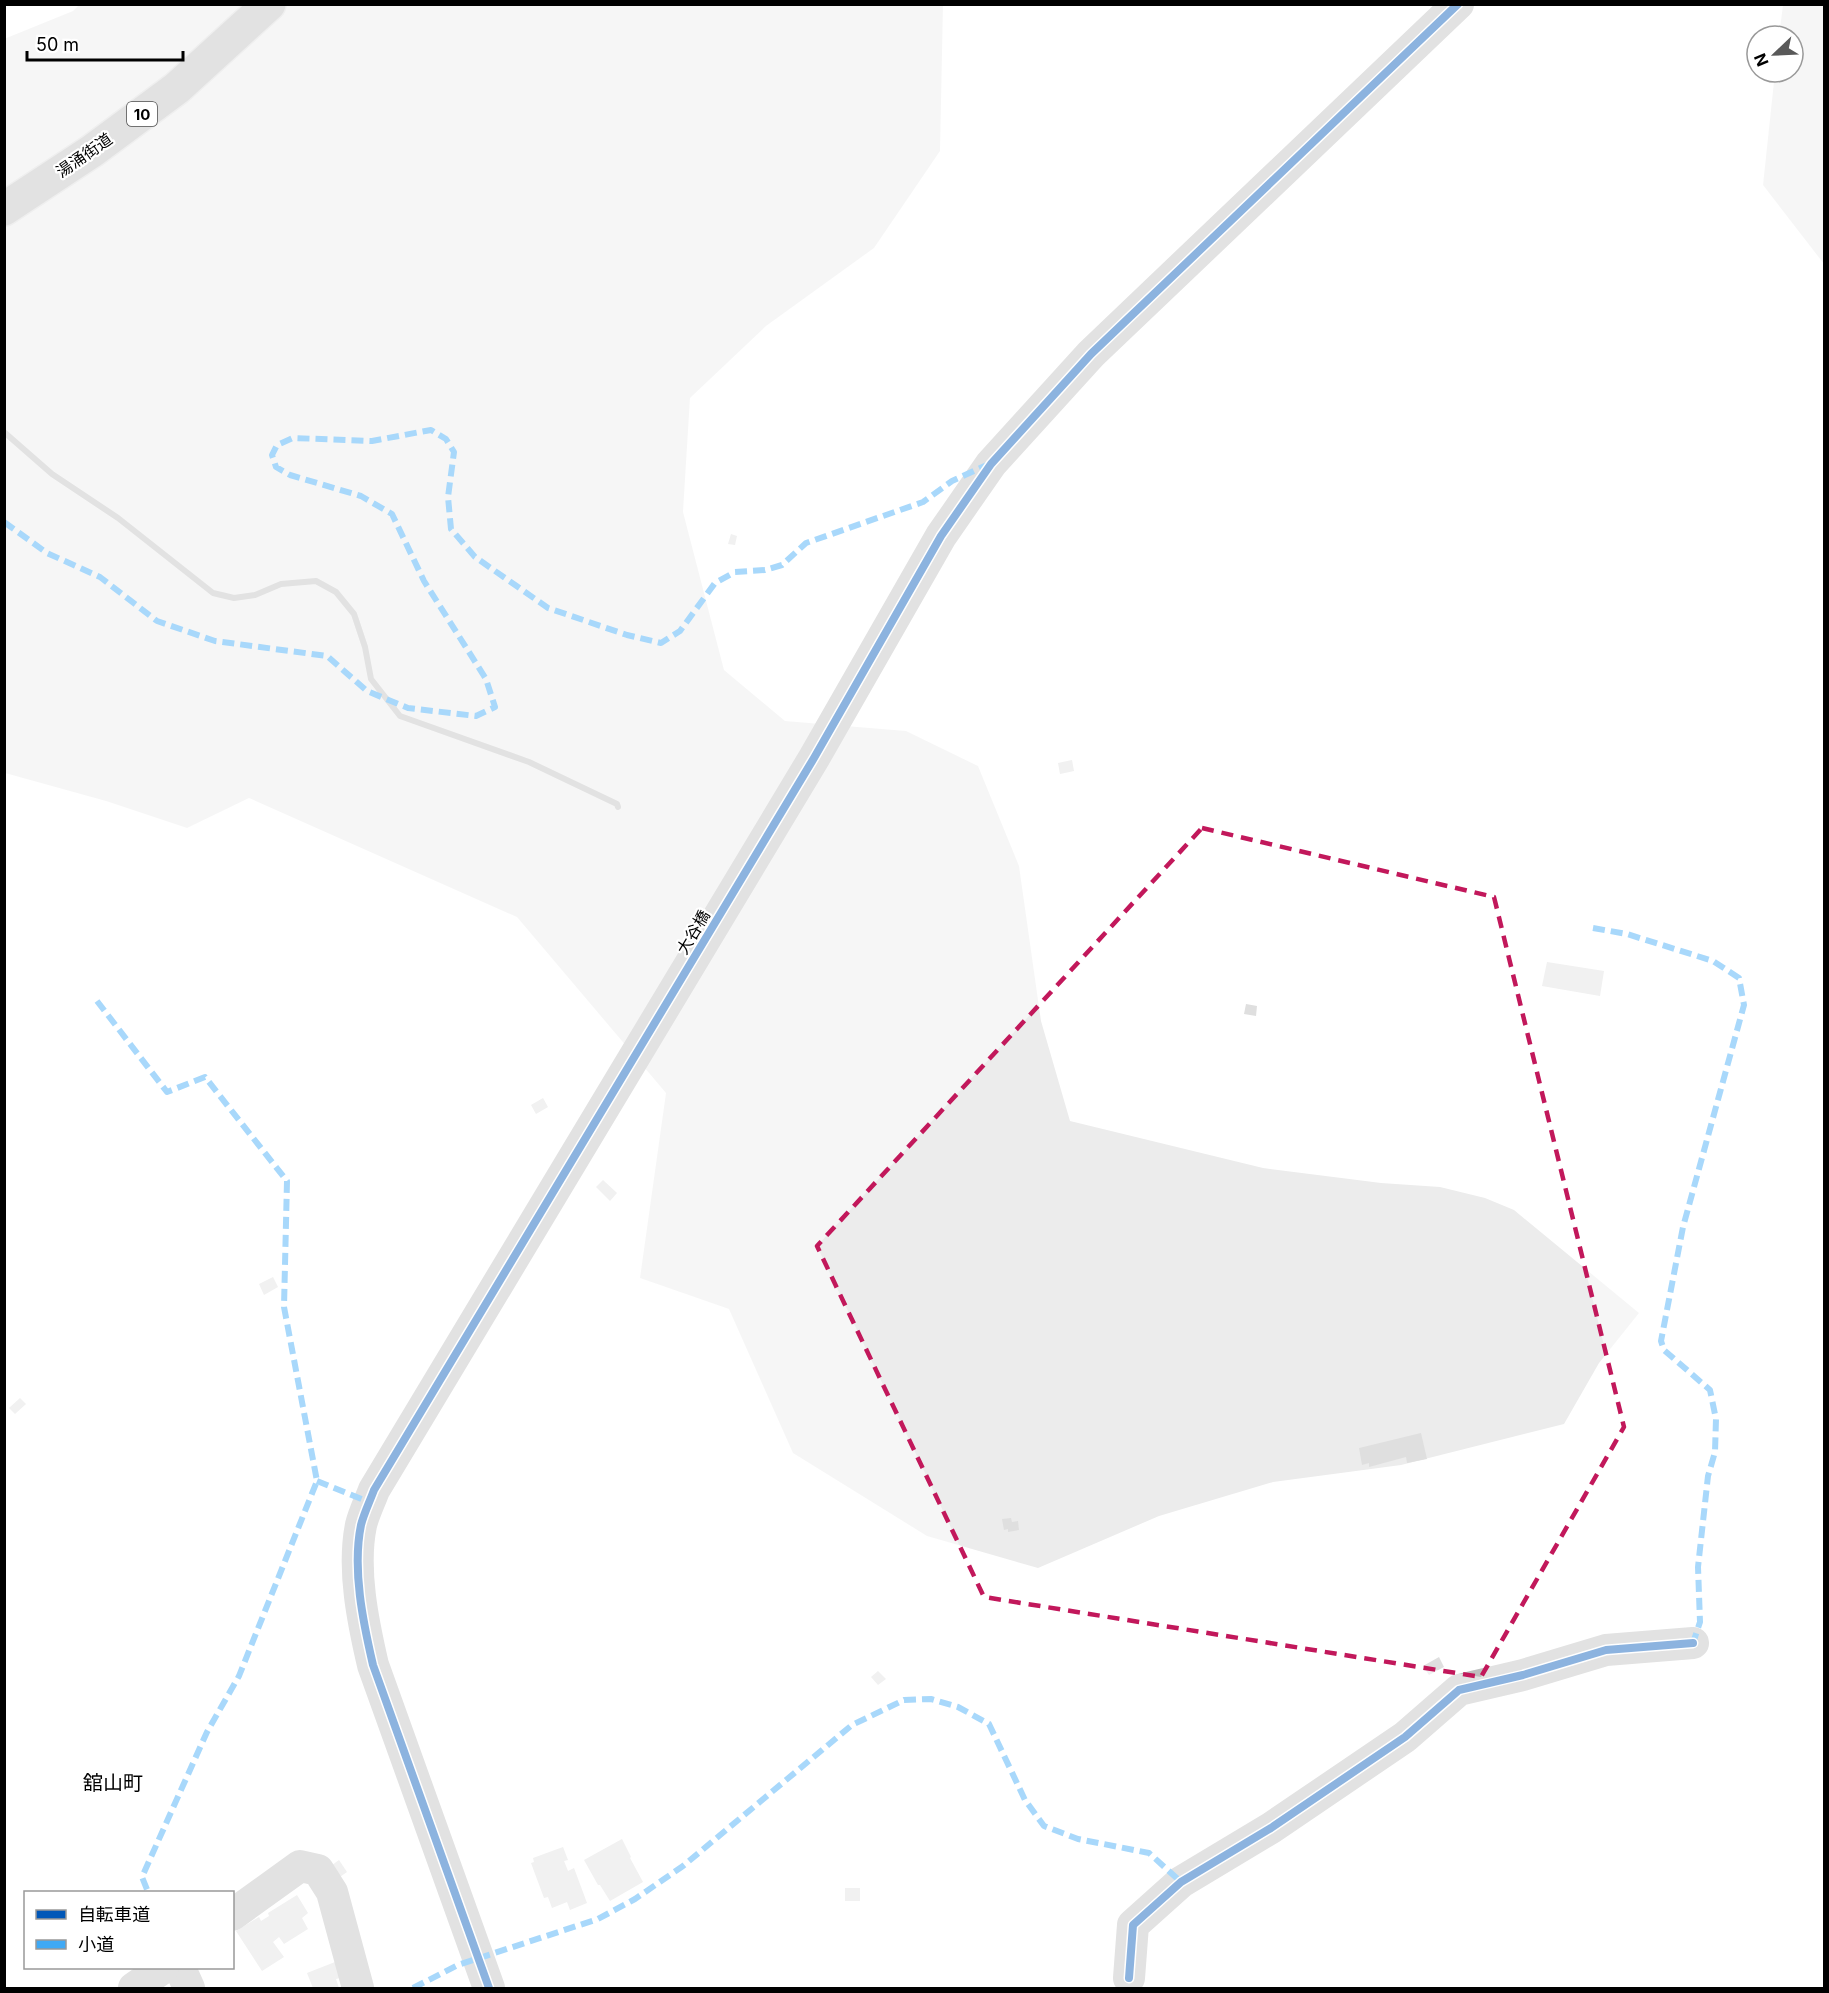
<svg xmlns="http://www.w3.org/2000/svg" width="1829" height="1993" font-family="Inter,'Noto Sans JP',sans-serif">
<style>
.green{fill:#ececec}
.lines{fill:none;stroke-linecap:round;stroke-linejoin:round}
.stream{stroke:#bfbfbf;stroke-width:6}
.building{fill:#dfdfdf}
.major-casing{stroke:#dbdbdb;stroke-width:36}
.minor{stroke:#bebebe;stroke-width:32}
.major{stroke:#bebebe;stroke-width:33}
.quiet{stroke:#3fa9f5;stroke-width:6;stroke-dasharray:12 6;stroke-linecap:butt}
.cycleway-casing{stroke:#fff;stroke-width:11}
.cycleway{stroke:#0057b8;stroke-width:8}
.marked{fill:none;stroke:#c2185b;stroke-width:4.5;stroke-dasharray:12 8;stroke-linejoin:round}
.labels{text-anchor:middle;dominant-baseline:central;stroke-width:4.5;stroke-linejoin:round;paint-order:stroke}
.shield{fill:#fff;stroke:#4c4c4c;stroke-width:1.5}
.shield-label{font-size:15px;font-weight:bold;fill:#000}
.street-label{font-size:16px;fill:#000;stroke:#fff}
.quarter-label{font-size:20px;fill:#000;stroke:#fff}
</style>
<rect width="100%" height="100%" fill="#fff"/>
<g class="green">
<polygon points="80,4 943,5 940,151 874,248 766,326 690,398 683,512 724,670 785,721 906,731 978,766 1019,866 1041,1021 1070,1121 1263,1168 1381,1183 1440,1187 1485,1198 1514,1210 1639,1313 1599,1363 1564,1424 1401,1465 1273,1482 1159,1516 1038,1568 927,1536 793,1453 729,1309 640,1278 666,1093 517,917 249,798 187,828 106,801 5,773 4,39 73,11"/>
<polygon points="1783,5 1824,5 1824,264 1763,185 1775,72 1793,72 1793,36 1779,36"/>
</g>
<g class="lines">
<polyline class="stream" points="4,432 52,474 118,518 213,593 234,598 255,595 281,584 316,581 336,592 354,614 365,647 371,679 400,716 529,762 617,804 618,807"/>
</g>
<g class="building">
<polygon points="731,534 737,536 735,545 728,544"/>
<polygon points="1072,760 1074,771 1060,774 1058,763"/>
<polygon points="1547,962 1604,971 1600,996 1542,986"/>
<polygon points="1246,1004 1257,1006 1256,1016 1244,1014"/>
<polygon points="543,1098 548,1107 536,1114 531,1105"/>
<polygon points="603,1180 617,1193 610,1201 596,1187"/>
<polygon points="273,1277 278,1287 264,1295 259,1284"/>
<polygon points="20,1398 26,1404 15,1414 9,1408"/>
<polygon points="1421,1433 1427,1459 1407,1463 1406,1457 1369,1467 1369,1463 1362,1465 1359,1448"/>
<polygon points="1011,1518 1012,1522 1018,1521 1019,1530 1008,1532 1008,1529 1004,1530 1002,1519"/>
<polygon points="1439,1657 1444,1667 1429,1675 1423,1666"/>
<polygon points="878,1671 886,1679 878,1685 871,1677"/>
<polygon points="622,1839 631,1857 630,1858 643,1882 610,1901 600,1885 598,1885 584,1860"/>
<polygon points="563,1847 568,1860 564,1861 568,1871 574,1868 587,1903 570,1910 567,1902 552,1908 548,1897 544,1898 531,1863 534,1862 533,1858"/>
<polygon points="339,1860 347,1872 337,1879 328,1868"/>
<rect x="845" y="1888" width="15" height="13"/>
<polygon points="297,1895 308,1913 302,1918 308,1929 284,1944 279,1937 273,1942 284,1957 262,1971 236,1931 259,1917 261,1921 269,1916 268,1913"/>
<polygon points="335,1962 340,1978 336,1979 339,1988 313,1988 307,1973"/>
</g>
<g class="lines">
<g class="major-casing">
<polyline id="major" points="4,209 92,151 177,88 269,4"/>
</g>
<g class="minor">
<polyline points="232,1915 300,1866 318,1870 332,1892 358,1988"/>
<polyline points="180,1968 189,1988"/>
<polyline points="1129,1978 1133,1925 1181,1882 1271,1828 1405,1737 1459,1690 1523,1675 1606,1650 1693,1643"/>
<polyline points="134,1988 163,1968"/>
<path d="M 489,1988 L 373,1665 C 363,1622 352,1569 361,1525 C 364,1513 370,1501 374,1490 L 814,758 L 941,536 L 991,464 L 1091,354 L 1458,4"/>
</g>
<use href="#major" class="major"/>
<g class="quiet">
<polyline points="4,522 47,553 100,577 157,621 215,641 327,656 367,691 408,708 476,716 495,707 486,679 424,581 392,514 361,496 290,475 276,467 272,455 277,445 293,438 372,441 431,430 446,439 454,452 448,497 451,529 475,557 548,608 627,635 661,643 680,631 715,583 735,572 765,570 782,565 806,543 923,502 952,481 987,465"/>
<polyline points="1593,928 1627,934 1713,961 1739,978 1744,1005 1683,1227 1661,1341 1664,1350 1710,1390 1716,1419 1715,1452 1708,1476 1698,1567 1700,1622 1693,1643"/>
<polyline points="97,1001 167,1092 205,1077 287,1181 284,1307 317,1481 239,1676 207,1732 142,1877 148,1892"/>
<polyline points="317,1481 369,1502"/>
<polyline points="413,1988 458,1965 598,1919 635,1899 683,1866 852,1725 904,1700 931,1699 958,1707 989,1724 1025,1800 1044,1826 1078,1839 1149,1853 1181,1882"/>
</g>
<g class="cycleway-casing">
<g id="cycleway">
<polyline points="1129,1978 1133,1925 1181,1882 1271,1828 1405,1737 1459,1690 1523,1675 1606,1650 1693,1643"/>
<path d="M 489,1988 L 373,1665 C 363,1622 352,1569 361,1525 C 364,1513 370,1501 374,1490 L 814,758 L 941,536 L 991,464 L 1091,354 L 1458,4"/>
</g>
</g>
<use href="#cycleway" class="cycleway"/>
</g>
<path d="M0 0H1829V1993H0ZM 1202,828 L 1494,897 L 1624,1427 L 1481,1677 L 984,1597 L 817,1246 Z" fill="#fff" fill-opacity=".55" fill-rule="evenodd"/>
<path class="marked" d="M 1202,828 L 1494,897 L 1624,1427 L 1481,1677 L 984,1597 L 817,1246 Z"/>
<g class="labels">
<rect class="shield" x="127" y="102" width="30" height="24" rx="4.5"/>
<g class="shield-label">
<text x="142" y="114">10</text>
</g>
<g class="street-label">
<text transform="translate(84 155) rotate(-35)">湯涌街道</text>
<text transform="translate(693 932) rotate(-59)">大谷橋</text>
</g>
<g class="quarter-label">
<text x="113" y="1783">舘山町</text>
</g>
</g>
<rect width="1829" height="1993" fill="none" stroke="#000000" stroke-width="12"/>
<rect x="24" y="1891" width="210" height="78" fill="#ffffff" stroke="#999999" stroke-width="1.5"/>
<rect x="36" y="1910" width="30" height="9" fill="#0057b8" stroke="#999999" stroke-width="1.5"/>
<text x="78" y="1921" font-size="18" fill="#000000">自転車道</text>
<rect x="36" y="1940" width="30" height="9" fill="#3fa9f5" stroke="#999999" stroke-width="1.5"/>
<text x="78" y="1951" font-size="18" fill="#000000">小道</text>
<g transform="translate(1775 54) rotate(247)"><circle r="28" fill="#ffffff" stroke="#999999" stroke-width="1.5"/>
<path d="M0-4.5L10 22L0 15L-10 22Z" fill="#595959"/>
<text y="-9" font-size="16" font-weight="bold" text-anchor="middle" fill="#000000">N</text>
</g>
<path d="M27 51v9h156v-9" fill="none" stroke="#000000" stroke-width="3"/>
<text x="36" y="51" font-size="18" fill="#000000" stroke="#ffffff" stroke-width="4.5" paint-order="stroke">50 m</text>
</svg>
